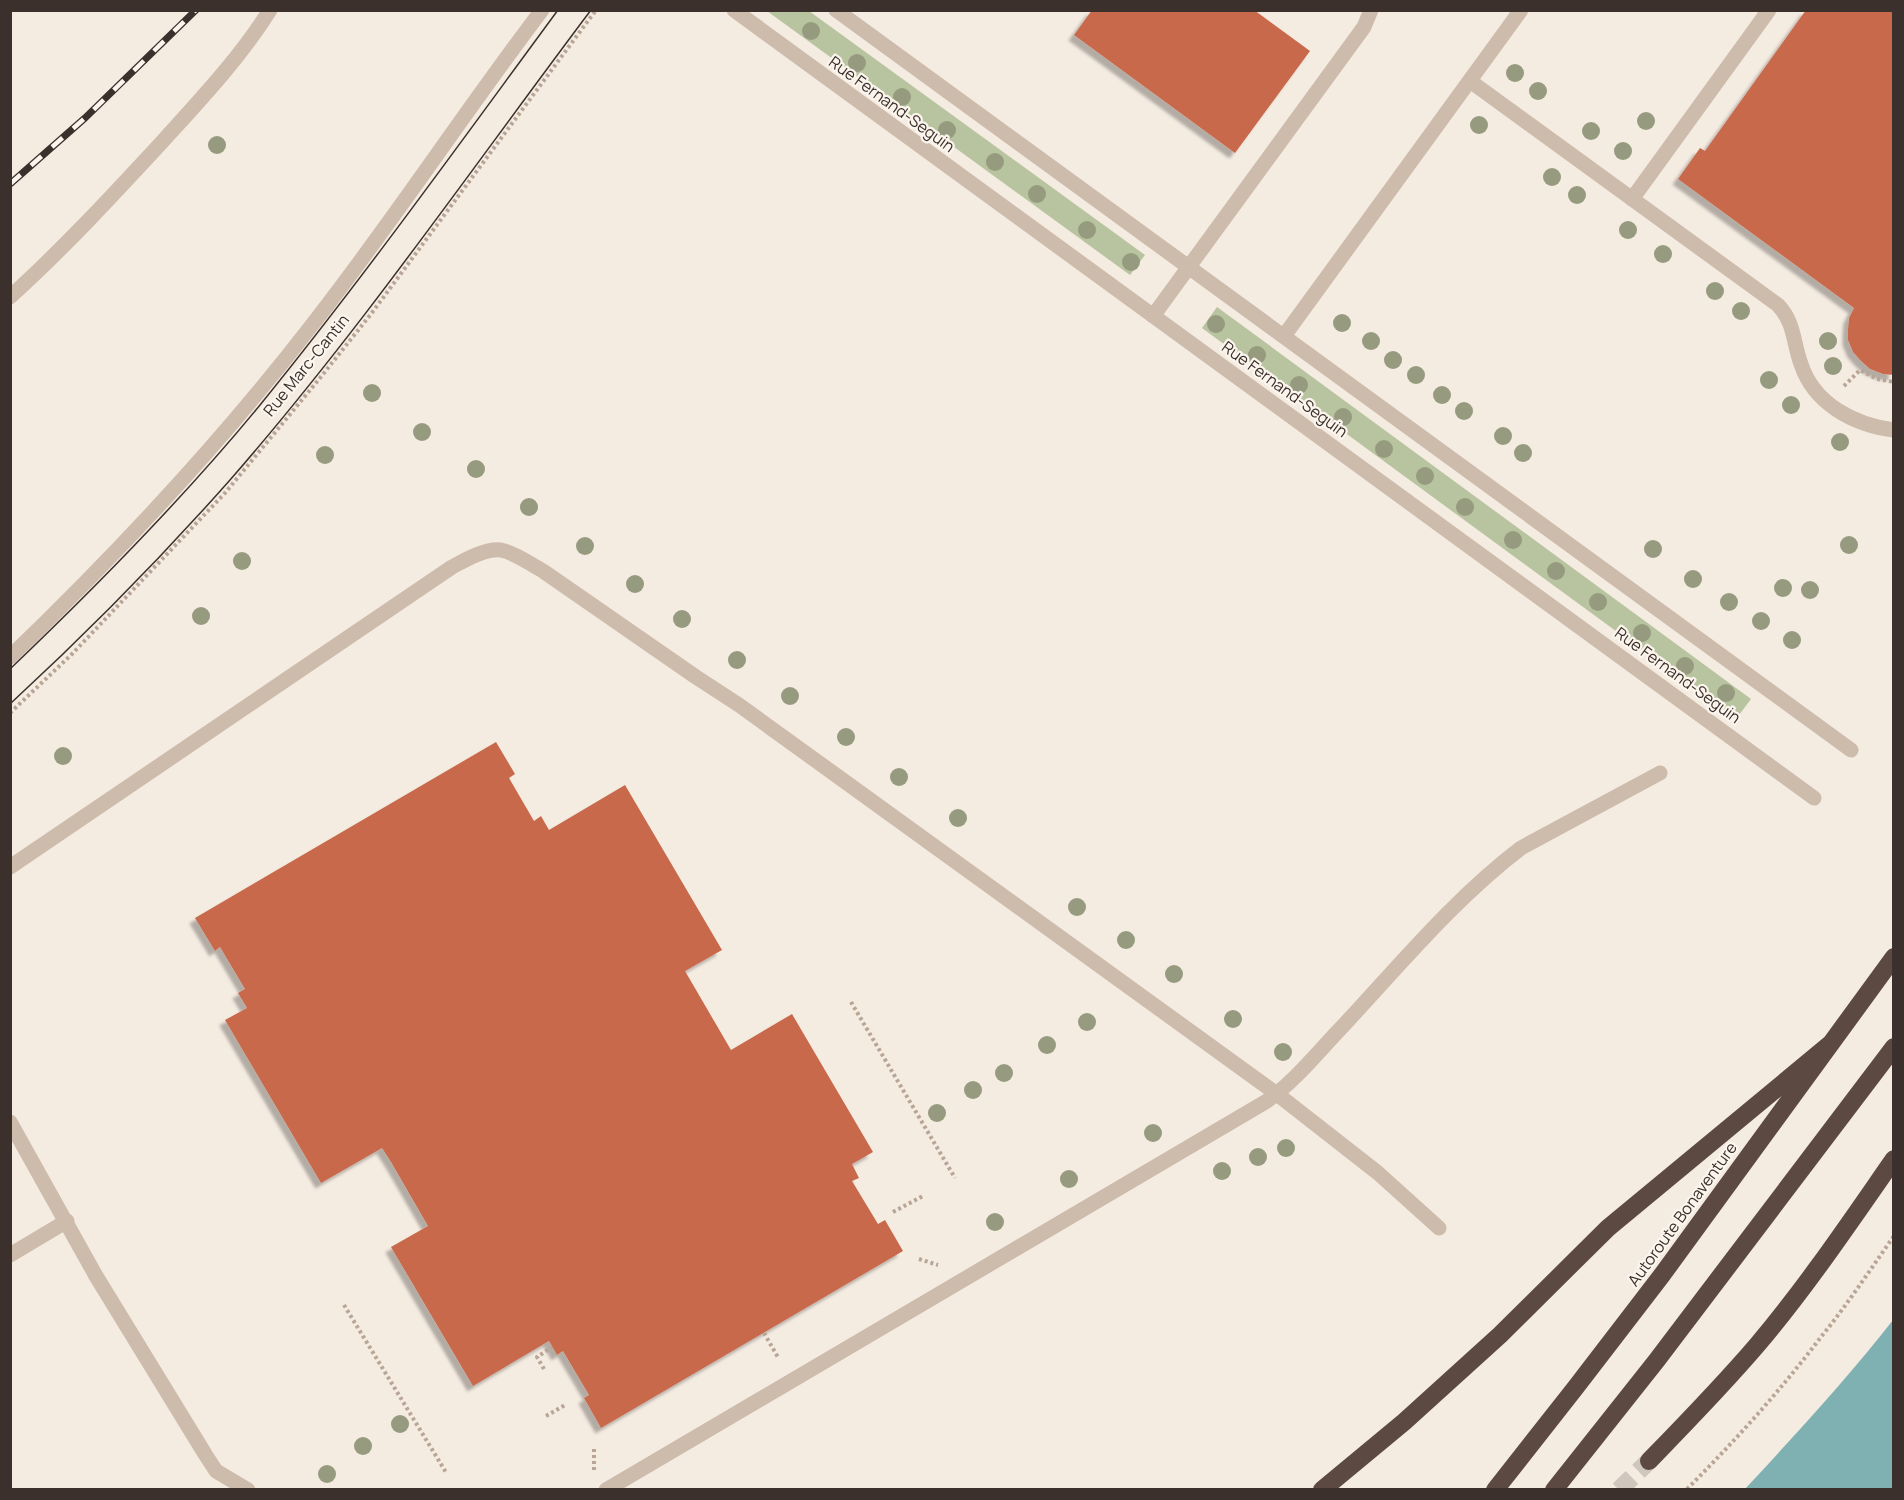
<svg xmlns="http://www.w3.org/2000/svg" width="1904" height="1500" font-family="Manrope,sans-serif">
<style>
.green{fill:#b8c4a0}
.water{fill:#7fb0b2}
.building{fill:#c8694b;filter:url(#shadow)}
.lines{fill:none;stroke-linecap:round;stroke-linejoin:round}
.highway-tunnel{stroke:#cfc6bd;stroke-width:18;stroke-dasharray:18 9;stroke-linecap:butt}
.path{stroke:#b9a596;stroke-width:4;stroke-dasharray:3 3;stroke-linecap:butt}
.minor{stroke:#cdbbac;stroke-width:15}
.highway{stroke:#5c4a42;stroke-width:18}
.tram{stroke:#3b302b;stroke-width:1.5}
.rail-casing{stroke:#3b302b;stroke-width:7}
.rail{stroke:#fbf5ee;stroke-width:4.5;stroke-dasharray:14;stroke-linecap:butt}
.tree{fill:#969b7f}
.labels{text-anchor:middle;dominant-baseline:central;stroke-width:4.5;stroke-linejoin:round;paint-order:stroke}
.street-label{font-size:16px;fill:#3b302b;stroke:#fbf5ee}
</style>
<defs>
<filter id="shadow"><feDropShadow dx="-5.5" dy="5.5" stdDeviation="1.5" flood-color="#0004"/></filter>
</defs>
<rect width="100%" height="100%" fill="#f4ebe1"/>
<g class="green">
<polygon points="767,11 809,11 1145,255 1130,275"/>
<polygon points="1217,307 1751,699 1736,719 1202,328"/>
</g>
<path class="water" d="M 1893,1320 L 1893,1489 L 1745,1489 C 1796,1434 1847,1379 1893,1320 Z"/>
<g class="building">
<polygon points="1092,10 1254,10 1310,51 1235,153 1074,35"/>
<polygon points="1806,10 1894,10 1894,375 1883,374 1870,369 1861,361 1853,352 1848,340 1848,330 1849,318 1854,308 1678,179 1700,148 1705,151"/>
<polygon points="496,742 515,774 509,778 534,821 541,816 549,830 625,785 722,950 685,971 731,1050 792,1014 873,1152 852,1164 859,1178 852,1181 878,1224 885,1220 903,1251 601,1428 584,1398 589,1395 563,1351 557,1355 549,1341 473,1386 391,1247 428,1226 391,1162 382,1148 321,1183 225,1020 247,1008 238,993 245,989 220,947 215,951 195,918"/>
</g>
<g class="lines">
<polyline class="highway-tunnel" points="1619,1490 1649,1461"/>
<g class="path">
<polyline points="1844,386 1860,370 1877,379 1894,382"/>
<polyline points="10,713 72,654 225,493 320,378 371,314 596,10"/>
<polyline points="851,1002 955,1178"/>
<polyline points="893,1212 923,1196"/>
<polyline points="919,1259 938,1265"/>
<polyline points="344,1305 447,1474"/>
<polyline points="764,1333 779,1359"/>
<polyline points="544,1369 537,1357 552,1347"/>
<polyline points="546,1416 565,1405"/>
<polyline points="594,1449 594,1470"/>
<path d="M 1687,1489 C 1735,1441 1780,1391 1821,1337 C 1847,1305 1870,1270 1894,1236"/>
</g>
<g class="minor">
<polyline points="734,10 1814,798"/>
<polyline points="836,10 1851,750"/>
<path d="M 1470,81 L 1778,305 C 1795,323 1793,343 1801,364 C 1814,404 1854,425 1894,430"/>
<polyline points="1632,199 1769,10"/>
<path d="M 10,297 C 64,248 113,195 162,142 C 200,100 239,59 270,10"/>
<polyline points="1153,316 1364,27 1371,10"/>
<polyline points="1284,336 1521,10"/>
<path d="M 10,657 C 118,553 220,444 312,325 C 392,223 463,114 542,10"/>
<path d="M 10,867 L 452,567 C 465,560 486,548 501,550 C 516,553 530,564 543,571 L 696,677 L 739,705 L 1277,1094 L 1378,1173 L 1439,1228"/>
<polyline points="10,1122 96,1276 205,1454 216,1471 248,1490"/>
<polyline points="10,1255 67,1221"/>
<path d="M 606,1490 L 1267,1101 C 1295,1081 1318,1052 1342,1027 C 1399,966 1454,899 1521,848 L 1660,773"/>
</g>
<g class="highway">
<path d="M 1649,1461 C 1686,1423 1724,1384 1758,1344 C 1807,1286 1850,1222 1894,1159"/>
<polyline points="1322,1490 1404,1422 1500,1335 1608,1228 1829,1045"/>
<polyline points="1495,1490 1576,1387 1662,1275 1894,957"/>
<polyline points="1554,1490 1657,1360 1894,1047"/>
</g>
<g class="tram">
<path d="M 10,669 C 98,585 183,499 260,405 C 364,277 460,143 558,10"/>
<path d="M 10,704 C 87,633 161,558 230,480 C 360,331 472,168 591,10"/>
</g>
<g class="rail-casing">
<polyline id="rail" points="10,184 85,118 196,10"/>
</g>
<use href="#rail" class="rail"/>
</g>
<g class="tree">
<circle cx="811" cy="31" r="9"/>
<circle cx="857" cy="63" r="9"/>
<circle cx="1515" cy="73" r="9"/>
<circle cx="1538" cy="91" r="9"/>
<circle cx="902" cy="97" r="9"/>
<circle cx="1646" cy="121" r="9"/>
<circle cx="1479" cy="125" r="9"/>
<circle cx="947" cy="130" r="9"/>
<circle cx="1591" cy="131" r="9"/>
<circle cx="217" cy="145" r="9"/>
<circle cx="1623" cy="151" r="9"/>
<circle cx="995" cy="162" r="9"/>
<circle cx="1552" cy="177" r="9"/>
<circle cx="1037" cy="194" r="9"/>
<circle cx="1577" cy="195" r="9"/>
<circle cx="1087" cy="230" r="9"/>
<circle cx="1628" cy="230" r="9"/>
<circle cx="1663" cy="254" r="9"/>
<circle cx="1131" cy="262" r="9"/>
<circle cx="1715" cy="291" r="9"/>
<circle cx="1741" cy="311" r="9"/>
<circle cx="1342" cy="323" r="9"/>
<circle cx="1216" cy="324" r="9"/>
<circle cx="1371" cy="341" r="9"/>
<circle cx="1828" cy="341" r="9"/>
<circle cx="1257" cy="355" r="9"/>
<circle cx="1393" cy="360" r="9"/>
<circle cx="1833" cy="366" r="9"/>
<circle cx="1416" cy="375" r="9"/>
<circle cx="1769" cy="380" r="9"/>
<circle cx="1299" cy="385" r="9"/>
<circle cx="372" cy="393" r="9"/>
<circle cx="1442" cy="395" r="9"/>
<circle cx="1791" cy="405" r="9"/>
<circle cx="1464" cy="411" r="9"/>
<circle cx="1343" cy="417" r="9"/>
<circle cx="422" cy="432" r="9"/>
<circle cx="1503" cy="436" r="9"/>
<circle cx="1840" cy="442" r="9"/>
<circle cx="1384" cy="449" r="9"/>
<circle cx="1523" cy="453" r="9"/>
<circle cx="325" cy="455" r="9"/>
<circle cx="476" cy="469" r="9"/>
<circle cx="1425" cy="476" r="9"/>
<circle cx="529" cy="507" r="9"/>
<circle cx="1465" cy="507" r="9"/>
<circle cx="1513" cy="540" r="9"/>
<circle cx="1849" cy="545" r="9"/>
<circle cx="585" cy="546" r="9"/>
<circle cx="1653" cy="549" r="9"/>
<circle cx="242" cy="561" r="9"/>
<circle cx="1556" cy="571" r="9"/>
<circle cx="1693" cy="579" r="9"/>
<circle cx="635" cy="584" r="9"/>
<circle cx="1783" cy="588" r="9"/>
<circle cx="1810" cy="590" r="9"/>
<circle cx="1598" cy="602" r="9"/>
<circle cx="1729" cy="602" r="9"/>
<circle cx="201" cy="616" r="9"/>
<circle cx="682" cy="619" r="9"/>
<circle cx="1761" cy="621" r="9"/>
<circle cx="1642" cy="633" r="9"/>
<circle cx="1792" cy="640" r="9"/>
<circle cx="737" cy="660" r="9"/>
<circle cx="1685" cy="666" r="9"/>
<circle cx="1726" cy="693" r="9"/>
<circle cx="790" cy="696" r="9"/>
<circle cx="846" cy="737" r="9"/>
<circle cx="63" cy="756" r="9"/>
<circle cx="899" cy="777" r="9"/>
<circle cx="958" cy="818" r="9"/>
<circle cx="1077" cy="907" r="9"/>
<circle cx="1126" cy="940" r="9"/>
<circle cx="1174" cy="974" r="9"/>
<circle cx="1233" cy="1019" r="9"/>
<circle cx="1087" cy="1022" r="9"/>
<circle cx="1047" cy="1045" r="9"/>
<circle cx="1283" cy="1052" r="9"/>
<circle cx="1004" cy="1073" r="9"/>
<circle cx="973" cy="1090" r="9"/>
<circle cx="937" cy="1113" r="9"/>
<circle cx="1153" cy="1133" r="9"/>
<circle cx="1286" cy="1148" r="9"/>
<circle cx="1258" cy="1157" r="9"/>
<circle cx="1222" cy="1171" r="9"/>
<circle cx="1069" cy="1179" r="9"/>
<circle cx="995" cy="1222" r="9"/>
<circle cx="400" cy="1424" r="9"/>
<circle cx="363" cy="1446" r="9"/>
<circle cx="327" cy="1474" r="9"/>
</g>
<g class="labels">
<g class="street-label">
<text transform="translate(892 104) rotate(36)">Rue Fernand-Seguin</text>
<text transform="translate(306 365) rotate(-51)">Rue Marc-Cantin</text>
<text transform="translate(1285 389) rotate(36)">Rue Fernand-Seguin</text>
<text transform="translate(1678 675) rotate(36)">Rue Fernand-Seguin</text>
<text transform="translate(1682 1214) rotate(-54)">Autoroute Bonaventure</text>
</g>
</g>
<rect width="1904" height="1500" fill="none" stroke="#3b302b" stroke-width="24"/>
</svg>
